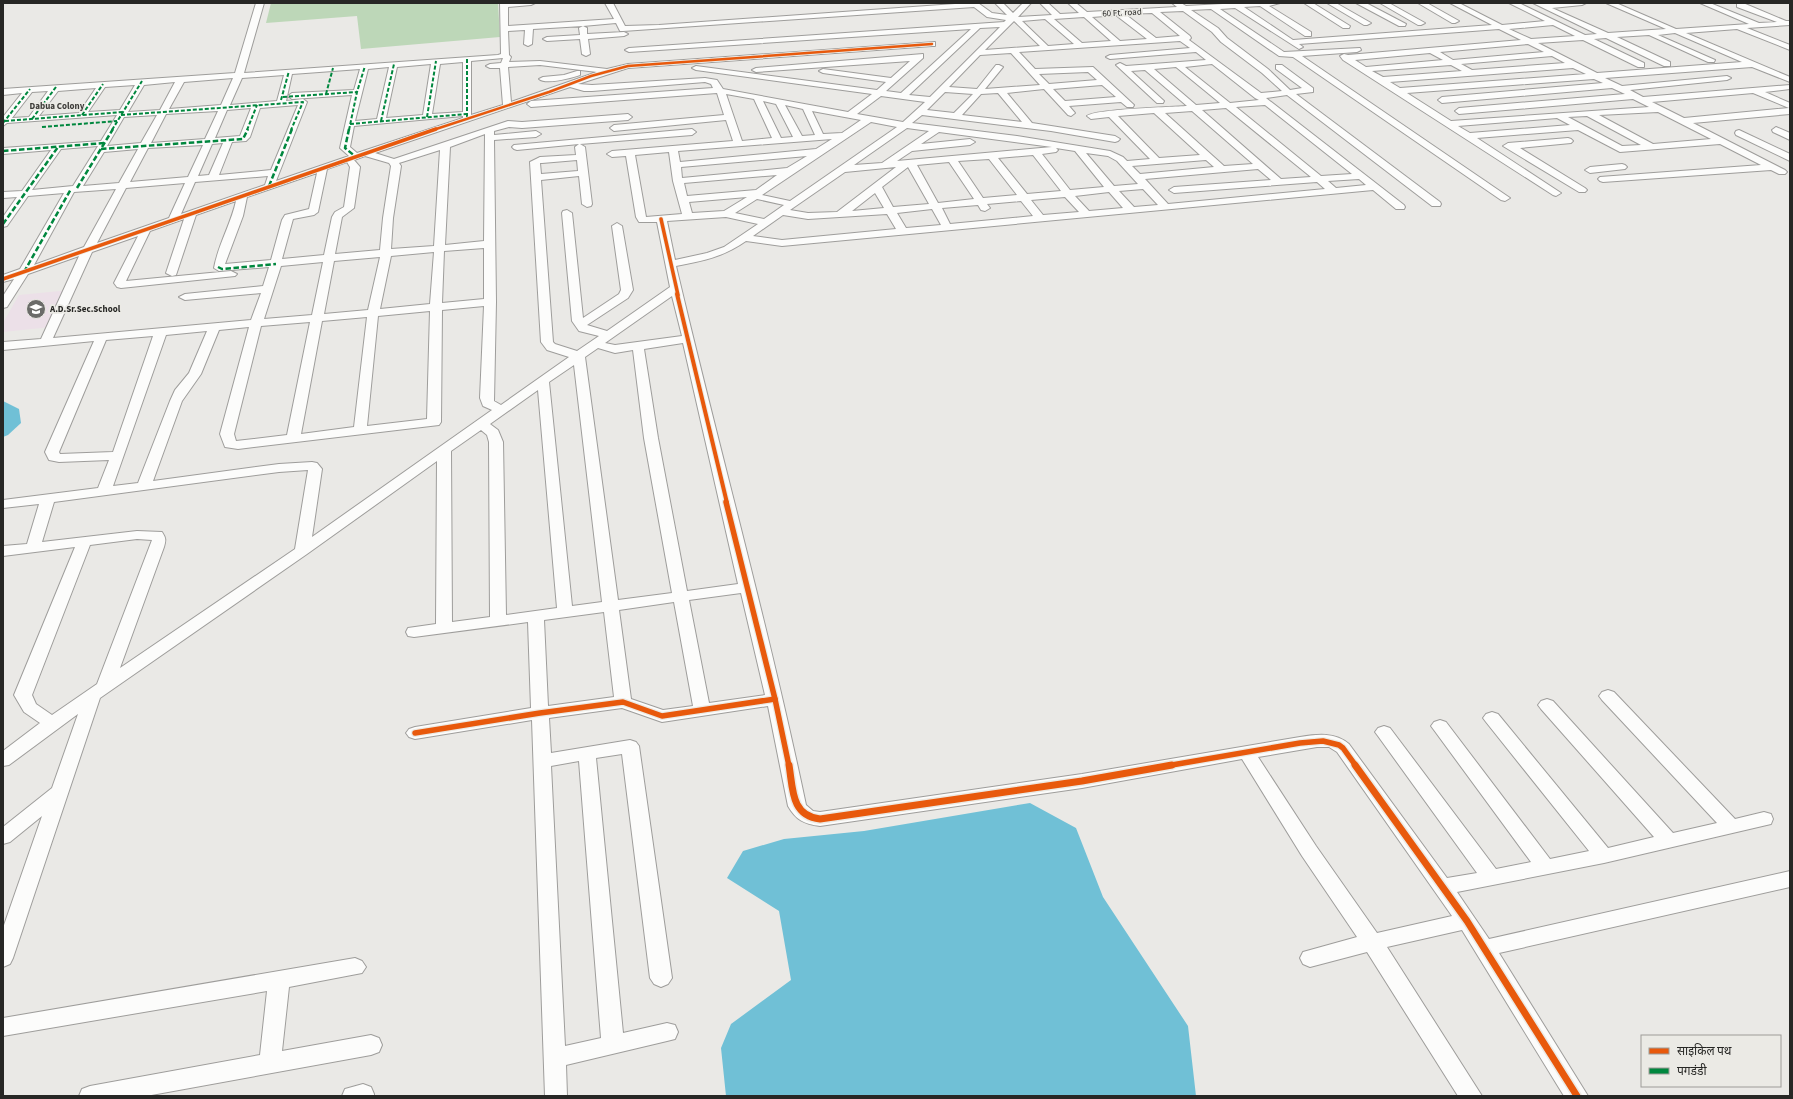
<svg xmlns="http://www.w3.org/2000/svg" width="1793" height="1099" font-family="'Source Sans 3','Noto Sans Devanagari',sans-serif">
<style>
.education{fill:#ece0e8}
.green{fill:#bdd7b8}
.water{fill:#70c0d6}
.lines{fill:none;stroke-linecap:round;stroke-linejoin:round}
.minor-casing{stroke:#9e9d9b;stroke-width:2}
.minor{fill:#fcfcfb;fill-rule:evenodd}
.quiet-far1{stroke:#00873e;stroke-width:2;stroke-dasharray:4 2;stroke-linecap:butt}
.quiet{stroke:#00873e;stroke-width:2.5;stroke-dasharray:5.5 2.5;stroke-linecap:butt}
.cycleway-far4-casing{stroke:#ebeae5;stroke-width:4}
.cycleway-far3-casing{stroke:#ebeae5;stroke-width:5}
.cycleway-far2-casing{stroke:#ebeae5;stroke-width:6}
.cycleway-far1-casing{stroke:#ebeae5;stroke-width:8}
.cycleway-casing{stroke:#ebeae5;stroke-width:10}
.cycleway-far4{stroke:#e8590c;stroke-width:2.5}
.cycleway-far3{stroke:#e8590c;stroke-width:3.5}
.cycleway-far2{stroke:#e8590c;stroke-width:4}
.cycleway-far1{stroke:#e8590c;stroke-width:5.5}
.cycleway{stroke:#e8590c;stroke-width:7}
.labels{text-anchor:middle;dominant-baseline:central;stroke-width:3.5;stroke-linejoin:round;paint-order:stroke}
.far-street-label{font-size:9px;fill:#272725;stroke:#ebeae5}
.far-neighbourhood-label{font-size:9px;font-weight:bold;fill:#3c3b38;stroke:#ebeae5}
.far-poi-label{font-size:9px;font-weight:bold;fill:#272725;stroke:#ebeae5;text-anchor:start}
</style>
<rect width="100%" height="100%" fill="#eae9e6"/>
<polygon class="education" points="70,290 51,327 3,332 3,323 19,295"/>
<polygon class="green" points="271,3 498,3 500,37 361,49 357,16 266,23"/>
<g class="water">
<polygon points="3,401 19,409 21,423 8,435 3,437"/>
<polygon points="1030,803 1076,828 1103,897 1188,1026 1196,1096 726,1096 721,1048 731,1024 791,980 779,911 727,878 743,851 784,839 864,831"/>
</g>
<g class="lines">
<g class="minor-casing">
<g id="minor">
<path d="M 256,3 L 264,3 L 244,73 L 498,55 L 501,54 L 500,3 L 535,3 L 531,5 L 508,7 L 508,26 L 614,19 L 605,3 L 613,3 L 625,26 L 659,25 L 969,3 L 978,3 L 992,13 L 1007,15 L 995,3 L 1003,3 L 1013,13 L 1023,3 L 1031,3 L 1018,17 L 1052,15 L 1040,3 L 1048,3 L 1060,14 L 1079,13 L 1068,3 L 1076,3 L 1087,12 L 1177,7 L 1172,3 L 1181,3 L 1186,6 L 1241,3 L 1280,3 L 1269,6 L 1311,32 L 1311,36 L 1305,36 L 1260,6 L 1244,7 L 1293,40 L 1492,25 L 1450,3 L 1459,3 L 1502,25 L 1545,21 L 1509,3 L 1519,3 L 1585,35 L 1597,34 L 1533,3 L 1586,3 L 1582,5 L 1552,8 L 1608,33 L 1666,29 L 1606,3 L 1616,3 L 1676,29 L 1749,24 L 1700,3 L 1710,3 L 1759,23 L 1777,22 L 1737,7 L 1737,3 L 1743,3 L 1786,21 L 1790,21 L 1790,25 L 1747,28 L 1790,45 L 1790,50 L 1737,29 L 1686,33 L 1790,77 L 1790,82 L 1752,67 L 1605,78 L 1622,86 L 1727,76 L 1731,78 L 1727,80 L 1630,90 L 1643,97 L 1790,85 L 1790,89 L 1765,92 L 1790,103 L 1790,114 L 1693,123 L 1785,170 L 1787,172 L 1785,174 L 1779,174 L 1771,170 L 1603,182 L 1600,181 L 1598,179 L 1600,177 L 1761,165 L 1720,144 L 1620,152 L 1578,130 L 1477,138 L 1561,193 L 1556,196 L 1553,195 L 1343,60 L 1340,56 L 1344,54 L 1348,55 L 1521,40 L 1499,29 L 1299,44 L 1303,47 L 1299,49 L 1235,8 L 1220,9 L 1284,52 L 1360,48 L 1361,50 L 1357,52 L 1302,56 L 1510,198 L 1505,201 L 1501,200 L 1293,57 L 1279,56 L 1211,9 L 1191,10 L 1218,28 L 1227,38 L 1268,69 L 1290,90 L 1302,88 L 1276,69 L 1276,65 L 1282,65 L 1313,88 L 1313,92 L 1296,94 L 1440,202 L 1441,204 L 1440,206 L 1432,206 L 1287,95 L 1266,98 L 1404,205 L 1405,207 L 1404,209 L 1396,209 L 1373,190 L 782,246 L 746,241 C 723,257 703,261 676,266 C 718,445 768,624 806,805 L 813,811 L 820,812 L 1082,774 L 1300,737 C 1317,734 1335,732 1349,744 L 1447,878 L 1477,873 L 1378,736 L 1375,732 L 1378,728 L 1384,726 L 1390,728 L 1496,869 L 1531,862 L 1434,730 L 1431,726 L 1434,722 L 1440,720 L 1446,722 L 1550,859 L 1589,851 L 1486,722 L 1483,718 L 1486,714 L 1492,712 L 1498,714 L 1608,848 L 1654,837 L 1541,709 L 1538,705 L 1541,701 L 1547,699 L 1553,701 L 1673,833 L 1717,823 L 1602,700 L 1599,696 L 1602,692 L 1608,690 L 1614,692 L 1735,819 L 1764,812 L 1771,814 L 1773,819 L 1771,824 L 1604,863 L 1457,892 L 1489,939 L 1790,871 L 1790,887 L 1499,953 L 1588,1096 L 1564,1096 L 1462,930 L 1387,947 L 1482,1096 L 1458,1096 L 1367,952 L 1310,967 L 1303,964 L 1300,958 L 1303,952 L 1357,937 L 1302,856 L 1242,759 L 1082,788 L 820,826 C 804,824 796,820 788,806 L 768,706 L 662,722 L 622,708 L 549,718 L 551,753 L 630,740 L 636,742 L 639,746 L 672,978 L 668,984 L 661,987 L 654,984 L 650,978 L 622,754 L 596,758 L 623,1033 L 667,1023 L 675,1025 L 678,1032 L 675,1039 L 667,1041 L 566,1065 L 567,1096 L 545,1096 L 532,720 L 415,739 L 409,737 L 406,733 L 409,729 L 415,727 L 531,708 L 528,622 L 414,637 L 408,636 L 406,632 L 408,628 L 436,624 L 437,461 L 307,554 L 100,698 L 13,958 L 10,964 L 3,967 L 3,928 L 42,816 L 10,842 L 3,844 L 3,827 L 52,788 L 78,714 L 9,765 L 3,766 L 3,751 L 40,723 L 24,712 L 14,695 L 75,547 L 3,556 L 3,546 L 27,544 L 39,504 L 3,508 L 3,500 L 98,488 L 109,460 L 59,462 L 49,460 L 45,452 L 94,341 L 3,350 L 3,342 L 41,339 L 79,256 L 28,274 L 7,307 L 3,308 L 3,296 L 14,279 L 3,282 L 3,275 L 20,269 L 64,193 L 28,196 L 7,226 L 3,227 L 3,217 L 17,197 L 3,198 L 3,192 L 22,191 L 51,150 L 3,154 L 3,148 L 101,141 L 117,115 L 7,123 L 3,126 L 3,117 L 22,93 L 3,95 L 3,89 L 235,73 ZM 974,7 L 987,17 L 1006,20 L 1004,22 L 629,48 L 625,50 L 629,52 L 971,29 L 901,93 L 886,91 L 923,58 L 923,54 L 756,68 L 752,70 L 756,72 L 910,61 L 891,78 L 823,69 L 819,71 L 823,73 L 886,82 L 877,90 L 696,66 L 692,68 L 696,70 L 872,94 L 848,112 L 723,89 L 717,80 L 705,78 L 592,85 L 578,84 L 628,68 L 932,46 L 935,46 L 935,42 L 628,64 L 607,69 L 540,61 L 509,62 L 511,57 L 509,55 L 508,31 L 525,30 L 524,44 L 528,46 L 532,44 L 533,29 L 583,26 L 579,28 L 580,35 L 547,37 L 543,39 L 547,41 L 580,39 L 582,54 L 586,56 L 590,54 L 588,39 L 624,36 L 628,34 L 624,32 L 587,34 L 587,28 L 583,26 L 616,23 L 620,31 L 623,31 ZM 1183,11 L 1212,32 L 1221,42 L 1262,73 L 1282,91 L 1261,93 L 1189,40 L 1191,38 L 1190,36 L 1160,12 ZM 1152,13 L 1180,36 L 1156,38 L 1125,14 ZM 1117,15 L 1117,16 L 1147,39 L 1120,41 L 1092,17 ZM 1084,17 L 1111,41 L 1082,43 L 1054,19 ZM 1045,19 L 1074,44 L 1048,46 L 1022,21 ZM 1014,21 L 1040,46 L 985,50 ZM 1553,25 L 1575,36 L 1531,39 L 1509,29 ZM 1000,27 L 930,97 L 909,95 L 980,28 ZM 1675,33 L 1742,62 L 1597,73 L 1538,43 L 1583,40 L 1638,67 L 1644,67 L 1644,63 L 1594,39 L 1606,38 L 1664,66 L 1670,66 L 1670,62 L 1617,37 L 1649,35 L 1708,62 L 1714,62 L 1715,60 L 1658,35 ZM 1180,41 L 1190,48 L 1110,55 L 1106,57 L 1110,59 L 1196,52 L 1206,60 L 1126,66 L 1120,63 L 1116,65 L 1157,103 L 1163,103 L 1164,101 L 1131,71 L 1145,70 L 1187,106 C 1171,107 1094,109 1087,116 L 1091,119 L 1109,117 L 1150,159 L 1127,161 L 1123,157 L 1110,151 L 1017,136 L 912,123 L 922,115 L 1051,131 L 1115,142 L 1118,141 L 1120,139 L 1115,136 L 1032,123 L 1007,93 L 1044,89 L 1068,115 L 1071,116 L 1075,113 L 1069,106 L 1121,102 L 1127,107 L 1133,107 L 1134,105 L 1093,67 L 1035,69 L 1019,52 ZM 1528,44 L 1544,52 L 1453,60 L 1440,52 ZM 1011,53 L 1040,85 L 985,89 L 1003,67 L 999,65 L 996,65 L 977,89 L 949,87 L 980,55 ZM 1430,53 L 1443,60 L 1366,67 L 1355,60 ZM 1552,56 L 1565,63 L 1472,70 L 1461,64 ZM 503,58 L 501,63 L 490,64 L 486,66 L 490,68 L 500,68 L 503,105 L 471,115 L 471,61 ZM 463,62 L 463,112 L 432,114 L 440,64 ZM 431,64 L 423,115 L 386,118 L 397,67 ZM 1212,64 L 1255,98 L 1259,100 L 1230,103 L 1185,67 ZM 540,65 L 597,72 L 511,102 L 508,67 ZM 1451,65 L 1462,71 L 1383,77 L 1372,71 ZM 389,67 L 377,119 L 355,121 L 368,69 ZM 1176,67 L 1220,103 L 1196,105 L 1154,69 ZM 1573,68 L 1586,74 L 1400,88 L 1390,82 ZM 360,69 L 354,90 L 292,93 L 288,96 L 292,99 L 352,95 L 340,148 L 349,156 L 276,181 L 307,102 L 303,99 L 286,101 L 292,74 ZM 1088,72 L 1097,80 L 1049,84 L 1039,74 ZM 284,75 L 277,101 L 230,105 L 242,78 ZM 233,78 L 221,105 L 169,109 L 184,82 ZM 1594,79 L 1603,83 L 1442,97 L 1438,100 L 1442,103 L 1612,88 L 1625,94 L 1459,108 L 1455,111 L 1459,114 L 1633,99 L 1649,107 L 1451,121 L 1407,93 ZM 175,82 L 160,110 L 128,112 L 144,85 ZM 705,82 L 711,84 L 713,88 L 531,101 L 527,104 L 531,107 L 717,93 L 724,115 L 614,125 L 610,128 L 614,131 L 726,120 L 733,141 L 612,151 L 607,154 L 612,157 L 626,156 L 636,217 L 639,222 L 657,222 L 670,287 L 607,331 L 587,325 L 628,298 L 633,290 L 622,226 L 617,223 L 612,226 L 621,290 L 619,294 L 583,318 L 572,213 L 567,210 L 563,211 L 562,213 L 572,321 L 579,331 L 599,336 L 577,351 L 555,344 L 553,342 L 541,180 L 579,176 L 582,204 L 587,207 L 591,206 L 592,204 L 585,147 L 580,144 L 692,135 L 696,132 L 692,129 L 514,145 L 512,147 L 514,149 L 517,150 L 579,144 L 575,147 L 576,155 L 540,157 L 530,162 L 541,342 L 547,350 L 569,357 L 501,405 L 494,401 L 496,302 L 494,140 L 536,137 L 541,134 L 536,131 L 494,135 L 494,131 L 509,127 L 522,128 L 628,120 L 632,117 L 628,114 L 522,122 L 508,121 L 394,159 L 375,153 L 570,87 L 584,91 L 592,91 ZM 135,85 L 120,110 L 88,112 L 105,87 ZM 1102,85 L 1116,97 L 1065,101 L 1053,89 ZM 96,88 L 79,113 L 39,116 L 58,91 ZM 48,91 L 29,117 L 12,118 L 32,92 ZM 945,92 L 973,94 L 954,113 L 927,110 ZM 998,93 L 1022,122 L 962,115 L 981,94 ZM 1753,93 L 1789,108 L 1684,118 L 1652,102 ZM 726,94 L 754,99 L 772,138 L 742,141 ZM 881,96 L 925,102 L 903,122 L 857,114 ZM 763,101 L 776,104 L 793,137 L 781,138 ZM 298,105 L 271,170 L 219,175 L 232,142 L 246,141 L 250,137 L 260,108 ZM 785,105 L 803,109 L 815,135 L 802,136 ZM 1265,105 L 1352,174 L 1321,176 L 1236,107 ZM 251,108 L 240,136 L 215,138 L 227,110 ZM 1226,108 L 1311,177 L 1281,179 L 1202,110 ZM 218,111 L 205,139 L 151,143 L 166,114 ZM 812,111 L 861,120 L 842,133 L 823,134 ZM 1192,111 L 1253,164 L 1224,166 L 1165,113 ZM 1658,112 L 1711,139 L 1653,144 L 1599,115 ZM 1154,113 L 1200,155 L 1159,158 L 1118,116 ZM 157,115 L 141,143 L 107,146 L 124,117 ZM 463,116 L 463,118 L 357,153 L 350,147 L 354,126 ZM 1587,116 L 1641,145 L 1622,146 L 1568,117 ZM 1557,118 L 1570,125 L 1470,133 L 1458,126 ZM 871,122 L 897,127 L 790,201 L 762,195 ZM 907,128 L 929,131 L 882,163 L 854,165 ZM 939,132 L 1052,147 L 897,161 L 912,151 L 970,145 L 975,142 L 970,139 L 921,144 ZM 485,134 L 484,241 L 445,245 L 450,147 ZM 832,139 L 816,149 L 680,162 L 678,151 ZM 223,143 L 209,175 L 198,176 L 212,144 ZM 203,145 L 188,177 L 130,182 L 148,148 ZM 98,146 L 73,186 L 32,190 L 61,149 ZM 1056,148 L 1075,151 L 1104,187 L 1070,190 L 1042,154 L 1056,152 L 1058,150 ZM 138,149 L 119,183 L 83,186 L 104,152 ZM 440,150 L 434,246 L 391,249 L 393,218 L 401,166 L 399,163 ZM 669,152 L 673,181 L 682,214 L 646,217 L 635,155 ZM 1086,153 L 1108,156 L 1117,161 L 1138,184 L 1114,186 ZM 1033,155 L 1061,191 L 1027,194 L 998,158 ZM 365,156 L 389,163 L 391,166 L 383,218 L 380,250 L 335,254 L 342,217 L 354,208 L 360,167 L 354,160 ZM 807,156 L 787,168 L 682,178 L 681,167 ZM 989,159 L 1017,195 L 983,198 L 958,161 ZM 577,160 L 578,171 L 541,174 L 540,163 L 542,163 ZM 1206,160 L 1214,167 L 1140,174 L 1132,166 ZM 347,162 L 350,167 L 344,207 L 335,212 L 332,217 L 324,255 L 282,259 L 293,219 L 314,215 L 318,212 L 327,169 ZM 949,162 L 974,199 L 938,203 L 917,165 ZM 896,167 L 837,212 L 808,213 L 790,210 L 845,172 ZM 908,167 L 929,204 L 893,207 L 882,187 ZM 1258,169 L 1271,180 L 1174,187 L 1169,190 L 1174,193 L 1317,182 L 1325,189 L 1168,204 L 1145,179 ZM 317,173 L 309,209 L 285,215 L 282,220 L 271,260 L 225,264 L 243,216 L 247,197 ZM 777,175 L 756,190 L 687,196 L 684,183 ZM 268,176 L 265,185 L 181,214 L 195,182 ZM 1359,179 L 1366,185 L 1336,188 L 1328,181 ZM 185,183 L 169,218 L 97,243 L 126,188 ZM 116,189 L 84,247 L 34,265 L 74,192 ZM 1143,189 L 1158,205 L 1134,207 L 1119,191 ZM 1109,192 L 1123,208 L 1089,211 L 1075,196 ZM 875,193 L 884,208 L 852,211 ZM 747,197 L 724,211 L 692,213 L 689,202 ZM 1065,197 L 1079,212 L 1043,215 L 1031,200 ZM 757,199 L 784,205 L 764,219 L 735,213 ZM 236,201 C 231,224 218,245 214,268 L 219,271 L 269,267 L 263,286 L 185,294 L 179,297 L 185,300 L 261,293 L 251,320 L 53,338 L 92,252 L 138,236 L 114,283 L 117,287 L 121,288 L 235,276 L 237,274 L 231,271 L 126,281 L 150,231 L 184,219 L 166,273 L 172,276 L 176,275 L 196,215 ZM 1021,201 L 1033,216 L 950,224 L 942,208 L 978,205 L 981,210 L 985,211 L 990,208 L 987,204 ZM 932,209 L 941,225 L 906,228 L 897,213 ZM 887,214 L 896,229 L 782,240 L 753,236 L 783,215 L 808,219 ZM 726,217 L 758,224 L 724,247 L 707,253 L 675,260 L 667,221 ZM 484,248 L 484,299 L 442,303 L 444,251 ZM 434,252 L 430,304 L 380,309 L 391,256 ZM 380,257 L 368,310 L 324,314 L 334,261 ZM 323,262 L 312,315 L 264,319 L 281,266 ZM 672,296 L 682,336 L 615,345 L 605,343 ZM 484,306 L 480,398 L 483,406 L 492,410 L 312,537 L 322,469 L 317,463 L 312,462 L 279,464 L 153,481 L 182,401 L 201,374 L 219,330 L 249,327 L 220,434 L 225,447 L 238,449 L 439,425 L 441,422 L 442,310 ZM 430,311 L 427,419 L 367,426 L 378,316 ZM 367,317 L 354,427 L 301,434 L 322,321 ZM 310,322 L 287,435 L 236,441 L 234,434 L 261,326 ZM 207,331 L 189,373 L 175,390 L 170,401 L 138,483 L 113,486 L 166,335 ZM 153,336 L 113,452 L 60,454 L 59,452 L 106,340 ZM 683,343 L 738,584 L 687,591 L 658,438 L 644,349 ZM 598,348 L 615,353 L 633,350 L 644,438 L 672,593 L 618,600 L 585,357 ZM 574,365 L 602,602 L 572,606 L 549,382 ZM 538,390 L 557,608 L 506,615 L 503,442 L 498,430 L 490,424 ZM 481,430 L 487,435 L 489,442 L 490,617 L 452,622 L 451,451 ZM 308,470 L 295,549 L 120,668 L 164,547 C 166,540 166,538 162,532 L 137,531 L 42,542 L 54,502 L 279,472 ZM 137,539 L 152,540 L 97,684 L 52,715 L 36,704 L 32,695 L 90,545 ZM 741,593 L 765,695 L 709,703 L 689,600 ZM 674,602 L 693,706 L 663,710 L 631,699 L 619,610 ZM 604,612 L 614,697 L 548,706 L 544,620 ZM 1317,747 L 1329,747 L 1337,752 L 1452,916 L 1377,933 L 1316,846 L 1258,757 ZM 579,761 L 601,1038 L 565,1046 L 551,766 Z"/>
<polygon points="1304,3 1313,3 1350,26 1349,28 1343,28"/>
<polygon points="1327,3 1336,3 1371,23 1367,25 1364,25"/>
<polygon points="1356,3 1366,3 1406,24 1405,26 1399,26"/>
<polygon points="1380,3 1389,3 1425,23 1421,25 1418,25"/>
<polygon points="1418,3 1427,3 1459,21 1455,23 1452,23"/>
<path d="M 577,71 L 580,71 L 580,75 C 571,78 546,85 539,79 L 543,77 L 564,75 Z"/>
<polygon points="1776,127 1790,133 1790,140 1773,132 1772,130"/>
<polygon points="1739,130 1790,154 1790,161 1736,135 1735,133 1736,131"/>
<polygon points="1568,138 1571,139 1573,141 1571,143 1520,148 1585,188 1587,190 1585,192 1579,192 1503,146 1508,143"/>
<polygon points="1622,164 1625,165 1627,167 1625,169 1590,173 1585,170 1590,167"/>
<polygon points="355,958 362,961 366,967 362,973 289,987 282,1051 371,1035 379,1038 382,1045 379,1052 371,1055 146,1096 79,1096 82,1089 90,1086 260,1055 267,991 3,1036 3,1018"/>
<polygon points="363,1084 371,1087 374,1094 374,1096 342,1096 345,1089"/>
</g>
</g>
<use href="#minor" class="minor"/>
<g class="quiet-far1">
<polyline points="467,59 467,119"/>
<polyline points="326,94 333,68"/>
<polyline points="283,97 357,92"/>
<polyline points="281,100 289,71"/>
<polyline points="82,115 103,84"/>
<polyline points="121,115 303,102 291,130"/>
<polyline points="427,117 436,61"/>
<polyline points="32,119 56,87"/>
<polyline points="5,121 123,112"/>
<polyline points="381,121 394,64"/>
<polyline points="3,123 30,89"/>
<polyline points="350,124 466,114"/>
<polyline points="42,127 117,121"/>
<polyline points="112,130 142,81"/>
<polyline points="247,130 257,105"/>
<polyline points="349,130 357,92 365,66"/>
</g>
<g class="quiet">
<polyline points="349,129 345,148 356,157"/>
<polyline points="101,149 243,139 248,129"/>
<polyline points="3,151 105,143"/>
<polyline points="269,186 292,129"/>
<polyline points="77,188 113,129"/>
<polyline points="3,224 58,147"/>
<polyline points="218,267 222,269 276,264"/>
<polyline points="24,272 71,189"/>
</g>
<g class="cycleway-far4-casing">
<polyline id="cycleway-far4" points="433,130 549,92 591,76 628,66 932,44"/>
</g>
<g class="cycleway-far3-casing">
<g id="cycleway-far3">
<polyline points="661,219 678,295"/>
<polyline points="3,279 436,129"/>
</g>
</g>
<g class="cycleway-far2-casing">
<polyline id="cycleway-far2" points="677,294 727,503"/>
</g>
<g class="cycleway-far1-casing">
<g id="cycleway-far1">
<polyline points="775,699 789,766"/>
<polyline points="415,733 540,713 623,702 662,716 775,699 726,502"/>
<polyline points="1166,766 1300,743 1323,741 1339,745 1343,748 1356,766"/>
</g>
</g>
<g class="cycleway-casing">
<g id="cycleway">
<path d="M 789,765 C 793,789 791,816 820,819 L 1082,781 L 1172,765"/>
<polyline points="1355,765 1467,921 1577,1096"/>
</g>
</g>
<use href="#cycleway-far4" class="cycleway-far4"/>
<use href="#cycleway-far3" class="cycleway-far3"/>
<use href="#cycleway-far2" class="cycleway-far2"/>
<use href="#cycleway-far1" class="cycleway-far1"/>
<use href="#cycleway" class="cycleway"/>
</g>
<defs>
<g id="school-disc" transform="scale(1)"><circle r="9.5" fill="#6b6b69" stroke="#ebeae5"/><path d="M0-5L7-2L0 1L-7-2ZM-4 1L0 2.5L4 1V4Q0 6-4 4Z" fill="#fff"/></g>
</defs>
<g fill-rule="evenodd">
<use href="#school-disc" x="36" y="309"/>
</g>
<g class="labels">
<g class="far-street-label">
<text transform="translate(1122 13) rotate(-3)">60 Ft. road</text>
</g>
<g class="far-neighbourhood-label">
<text x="57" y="106">Dabua Colony</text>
</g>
<g class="far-poi-label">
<text x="50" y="309">A.D.Sr.Sec.School</text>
</g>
</g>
<rect width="1793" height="1099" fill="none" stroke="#272725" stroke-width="8"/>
<rect x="1641" y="1035" width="140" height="52" fill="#ebeae5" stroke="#9d9c98"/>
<rect x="1649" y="1048" width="20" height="6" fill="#e8590c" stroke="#9d9c98"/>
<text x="1677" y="1055" font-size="12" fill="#272725">साइकिल पथ</text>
<rect x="1649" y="1068" width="20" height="6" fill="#00873e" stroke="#9d9c98"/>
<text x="1677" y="1075" font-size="12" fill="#272725">पगडंडी</text>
</svg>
